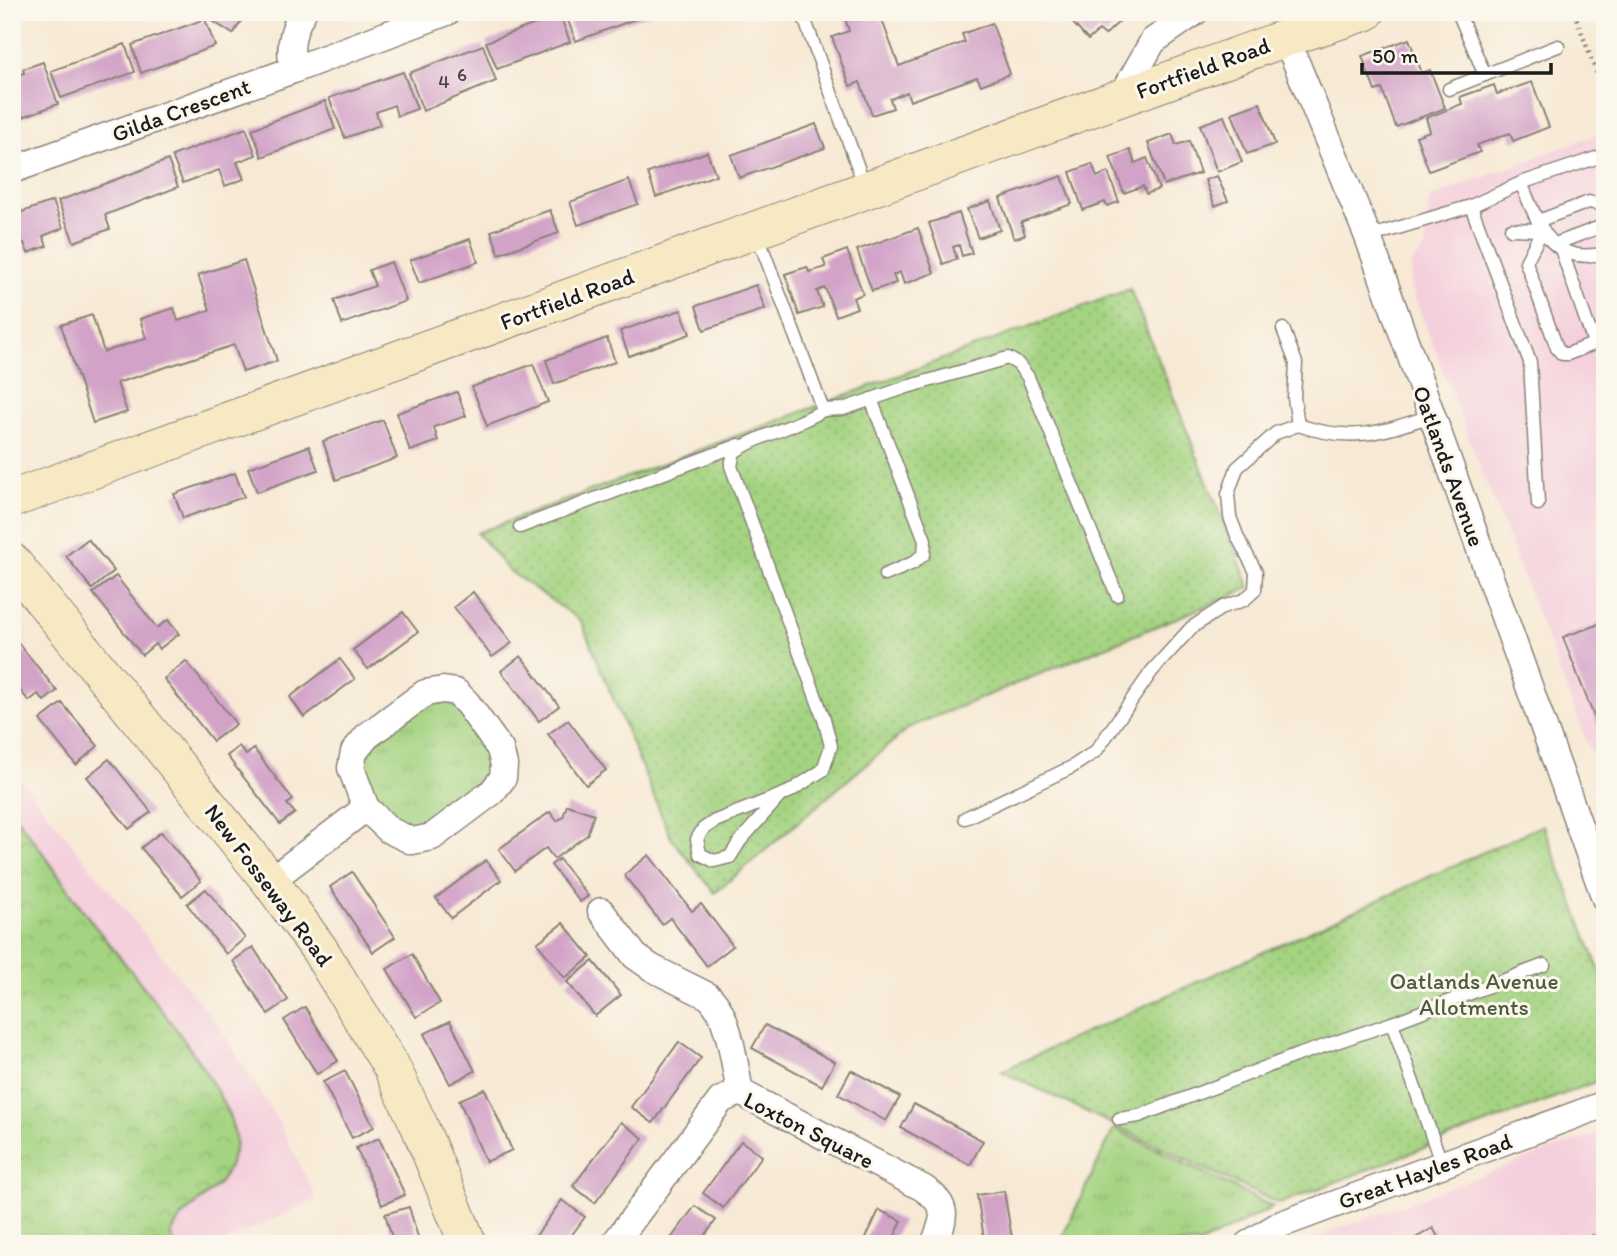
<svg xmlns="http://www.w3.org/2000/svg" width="1617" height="1256" font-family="Itim,sans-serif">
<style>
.built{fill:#f4cfdc}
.grass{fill:url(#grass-tufts);stroke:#60784e;stroke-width:2}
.park{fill:url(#park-crowns);stroke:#60784e;stroke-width:2}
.garden{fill:url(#garden-dots);stroke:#60784e;stroke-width:2}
.building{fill:#d2a2c7}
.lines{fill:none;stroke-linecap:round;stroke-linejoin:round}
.lane-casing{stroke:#8a8278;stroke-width:15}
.street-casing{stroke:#8a8278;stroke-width:29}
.secondary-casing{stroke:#8a8278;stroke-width:39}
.path{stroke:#8a8278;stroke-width:4.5;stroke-dasharray:2 5;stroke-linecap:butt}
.lane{stroke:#fff;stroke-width:12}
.street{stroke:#fff;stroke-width:26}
.secondary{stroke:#f7e9c3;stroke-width:37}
.labels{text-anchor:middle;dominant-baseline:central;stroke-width:6;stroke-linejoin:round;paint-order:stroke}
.number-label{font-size:19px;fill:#4a3e47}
.street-label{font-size:23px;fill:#1c1c1c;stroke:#fbf7ec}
.park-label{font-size:23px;fill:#4c5c3f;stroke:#fbf7ec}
</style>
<defs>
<pattern id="grass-tufts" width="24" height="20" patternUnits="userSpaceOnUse" patternTransform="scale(1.75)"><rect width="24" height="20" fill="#a4d381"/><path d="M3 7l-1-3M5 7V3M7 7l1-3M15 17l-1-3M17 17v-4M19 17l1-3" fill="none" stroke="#8db56f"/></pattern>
<pattern id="park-crowns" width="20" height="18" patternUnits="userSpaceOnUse" patternTransform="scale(1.75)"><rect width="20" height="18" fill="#a4d381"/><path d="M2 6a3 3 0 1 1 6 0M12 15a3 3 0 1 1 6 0" fill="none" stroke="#8db56f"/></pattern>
<pattern id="garden-dots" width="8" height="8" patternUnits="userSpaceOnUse" patternTransform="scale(1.75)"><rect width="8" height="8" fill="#a4d381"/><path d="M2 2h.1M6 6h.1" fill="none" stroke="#8db56f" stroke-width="1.8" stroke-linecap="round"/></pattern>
</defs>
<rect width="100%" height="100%" fill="#fbf7ec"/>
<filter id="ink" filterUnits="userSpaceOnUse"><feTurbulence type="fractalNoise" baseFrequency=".0143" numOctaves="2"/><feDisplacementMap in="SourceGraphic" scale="14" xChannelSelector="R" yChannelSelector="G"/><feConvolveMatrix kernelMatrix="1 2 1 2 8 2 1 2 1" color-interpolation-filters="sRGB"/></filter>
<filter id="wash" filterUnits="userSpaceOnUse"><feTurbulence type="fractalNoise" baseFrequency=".00686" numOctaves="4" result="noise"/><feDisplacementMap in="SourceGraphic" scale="28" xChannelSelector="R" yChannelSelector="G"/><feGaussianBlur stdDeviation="1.57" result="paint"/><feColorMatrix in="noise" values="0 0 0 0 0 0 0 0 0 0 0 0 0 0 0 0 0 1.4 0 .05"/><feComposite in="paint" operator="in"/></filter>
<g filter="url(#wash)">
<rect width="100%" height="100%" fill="#f7e9d4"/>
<g class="built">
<polygon points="1605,131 1605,789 1411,288 1411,264 1425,248 1429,198"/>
<polygon points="12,769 220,1028 278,1121 317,1199 227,1241 227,1244 12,1244"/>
<polygon points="1605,1130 1605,1244 1301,1244 1334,1230"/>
</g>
<g class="grass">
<polygon points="448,702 461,710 491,755 491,772 486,784 423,831 402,827 366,782 363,769 365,756 371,745 425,704"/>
<polygon points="1114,1128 1273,1207 1200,1244 1059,1244"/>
</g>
<path class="park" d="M 12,813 C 42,848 66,888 94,925 C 124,963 244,1102 235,1147 C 233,1157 227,1173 221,1181 C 204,1202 181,1209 171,1235 L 174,1244 L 12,1244 Z"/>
<g class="garden">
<polygon points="1130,289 1250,588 910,727 715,893 671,838 581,621 508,570 477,533"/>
<polygon points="1543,825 1605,985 1605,1078 1279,1204 1001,1071"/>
</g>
<g id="blocks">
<g class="building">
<polygon points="212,12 247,12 233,34 208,18"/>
<polygon points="567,12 652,12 652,13 576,41 565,13"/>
<polygon points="843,12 879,12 899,66 965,42 962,34 992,23 1010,74 981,85 977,77 910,101 907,92 890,99 893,108 872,115 860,82 850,86 832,37 849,31"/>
<polygon points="1063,12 1118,12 1116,14 1121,20 1105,35 1099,30 1088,40"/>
<polygon points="560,15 570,42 497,69 486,42"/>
<polygon points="205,19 215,46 141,73 132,45"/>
<polygon points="1409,39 1422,73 1430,70 1445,108 1396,127 1382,89 1375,91 1362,56"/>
<polygon points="125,44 135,72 61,98 51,71"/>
<polygon points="483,45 496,81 423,111 409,73"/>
<polygon points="43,62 58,104 12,121 12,77 24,73 23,69"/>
<polygon points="403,72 417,109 397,116 394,105 376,112 380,125 345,138 329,98"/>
<polygon points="1532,82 1549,127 1513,141 1510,133 1477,145 1480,152 1429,171 1416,136 1430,131 1426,118 1462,104 1460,97 1494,85 1497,94"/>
<polygon points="325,101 335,129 262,157 252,129"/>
<polygon points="1260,103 1275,144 1247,154 1232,113"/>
<polygon points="1224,116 1242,162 1217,172 1200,125"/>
<polygon points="816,124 825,148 739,178 731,155"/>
<polygon points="246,128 256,155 237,162 244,179 225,186 219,170 183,183 172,156"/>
<polygon points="1172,134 1176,145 1189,141 1200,173 1164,185 1148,143"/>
<polygon points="1130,150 1135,163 1147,158 1159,189 1146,194 1143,186 1124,193 1110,157"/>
<polygon points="707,152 716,175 656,197 648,173"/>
<polygon points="168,160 178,187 105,215 110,229 74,242 58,201"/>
<polygon points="1092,164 1097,177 1108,172 1119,202 1107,206 1105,202 1083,210 1070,172"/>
<polygon points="1062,176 1072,204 1021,222 1025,235 1014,239 1000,198"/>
<polygon points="1217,176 1228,201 1215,206 1205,180"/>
<polygon points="629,180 638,204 578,225 570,202"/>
<polygon points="53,201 63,228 43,236 47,246 28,253 24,243 12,247 12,211 20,208 22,212"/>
<polygon points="990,201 1000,230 978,238 967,209"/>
<polygon points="550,210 559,233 499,254 491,231"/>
<polygon points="959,213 972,253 962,256 959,245 953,247 957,259 943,264 929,223"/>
<polygon points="918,228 934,273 904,284 900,272 893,275 896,283 872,291 857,250"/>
<polygon points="470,239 478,262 419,283 410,260"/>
<polygon points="847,250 863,294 853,298 857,308 836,316 825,288 817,291 823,307 799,315 785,274 807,267 809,272 826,267 823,259"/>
<polygon points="244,260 277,361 243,372 234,345 117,383 127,412 93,423 61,325 92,315 104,352 146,338 140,319 174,308 178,321 210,310 198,275"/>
<polygon points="391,262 406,301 342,324 334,300 375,286 369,270"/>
<polygon points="756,285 765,309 704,330 696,306"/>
<polygon points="681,310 690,334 629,356 620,331"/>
<polygon points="607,338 615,362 554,384 546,360"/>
<polygon points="533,364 548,402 487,426 472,387"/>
<polygon points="457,392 466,416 434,427 438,441 410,451 397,413"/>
<polygon points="383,420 397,458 336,480 323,441"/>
<polygon points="309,446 318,470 257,492 248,468"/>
<polygon points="235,473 244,497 183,518 174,494"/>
<polygon points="88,539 114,571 92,589 66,556"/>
<polygon points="116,576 157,628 168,620 179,634 159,649 155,644 142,655 93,593"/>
<polygon points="473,592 512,643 492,657 454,607"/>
<polygon points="403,612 418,632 368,669 353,650"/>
<polygon points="1605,622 1605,745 1563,637"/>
<polygon points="12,635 57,691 44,701 38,694 29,701 12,681"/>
<polygon points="521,656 559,706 539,721 501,671"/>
<polygon points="340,659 355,679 304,717 290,697"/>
<polygon points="186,661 236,724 213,741 164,679"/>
<polygon points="62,703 98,746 76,765 40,720"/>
<polygon points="568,720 606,770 586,785 548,734"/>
<polygon points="239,746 246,755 254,749 293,800 287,804 295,813 280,824 227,756"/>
<polygon points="109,759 151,812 129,829 87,777"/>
<polygon points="567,805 594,814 587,835 554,859 546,848 515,871 499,849 550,812 557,821 563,817"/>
<polygon points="161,832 201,881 182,896 141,848"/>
<polygon points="649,855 692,911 701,904 733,946 707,966 670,918 662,924 624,875"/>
<polygon points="559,859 588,896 580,902 551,865"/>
<polygon points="486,860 501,880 451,918 436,898"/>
<polygon points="352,872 395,937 373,952 330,887"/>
<polygon points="206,889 245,938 226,954 187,904"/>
<polygon points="563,923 591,957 565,978 537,943"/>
<polygon points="253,947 288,1000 268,1014 233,961"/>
<polygon points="412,954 440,1003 416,1017 387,969"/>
<polygon points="593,961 621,995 595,1016 567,982"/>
<polygon points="305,1007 338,1061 317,1074 284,1020"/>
<polygon points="450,1021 475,1071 450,1084 424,1034"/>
<polygon points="765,1025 835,1062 822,1086 752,1048"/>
<polygon points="679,1042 701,1058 653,1123 631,1107"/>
<polygon points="851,1070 900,1097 886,1121 838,1094"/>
<polygon points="345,1071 374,1127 352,1138 323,1082"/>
<polygon points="485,1089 512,1150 486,1162 459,1100"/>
<polygon points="914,1104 983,1141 970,1165 901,1128"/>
<polygon points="621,1122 643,1138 595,1203 573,1186"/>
<polygon points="379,1138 405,1195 382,1205 356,1148"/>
<polygon points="741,1141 762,1156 723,1208 703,1193"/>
<polygon points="1004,1191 1013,1244 985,1244 977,1195"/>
<polygon points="562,1200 585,1217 568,1240 565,1244 530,1244"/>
<polygon points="695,1206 716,1220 699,1244 667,1244"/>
<polygon points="409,1207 420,1244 394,1244 385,1214"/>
<polygon points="879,1210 902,1221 891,1244 863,1244"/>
<polygon points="1433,1228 1442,1244 1405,1244"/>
<polygon points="1593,1235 1598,1244 1578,1244"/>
</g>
</g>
</g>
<g filter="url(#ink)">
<use href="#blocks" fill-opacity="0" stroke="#8a8278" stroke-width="2"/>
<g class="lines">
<g class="lane-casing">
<g id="lane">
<polyline points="802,12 865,187"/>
<polyline points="1458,12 1485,75"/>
<polyline points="1449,89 1558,46"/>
<path d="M 1521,183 C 1539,224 1550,267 1605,253"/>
<polyline points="1471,206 1530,362 1538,504"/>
<polyline points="1538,221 1589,202 1605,206"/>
<polyline points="1511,229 1542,230 1526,262 1557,348 1562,354 1568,354 1591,345 1593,340 1562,252"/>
<polyline points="757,234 823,410 843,409 907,387 1008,358 1018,364 1028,377 1117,595"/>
<polyline points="1368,237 1471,206 1521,183 1605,155"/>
<polyline points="1555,244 1600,227 1605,221"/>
<path d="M 1283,329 L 1296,363 L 1294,398 L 1298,425 C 1352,443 1379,433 1431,416"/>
<polyline points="871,399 925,540 924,554 913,563 885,575"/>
<polyline points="520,527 739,445"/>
<path d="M 780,796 L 740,841 L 730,857 L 714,861 L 700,854 L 697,839 L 703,829 L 715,821 L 789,792 L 823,770 L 831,746 L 824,719 L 731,466 L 734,452 C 762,433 795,428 823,410"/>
<polyline points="965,818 1072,767 1096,751 1152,671 1191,628 1223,607 1244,600 1255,590 1256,572 1238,538 1230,517 1228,494 1237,468 1276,433 1298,425"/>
<polyline points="1392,1023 1544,965"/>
<polyline points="1119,1119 1139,1116 1295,1056 1392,1023 1442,1165"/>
</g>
</g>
<g class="street-casing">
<g id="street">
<polyline points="1286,38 1368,237 1605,898"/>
<polyline points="293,70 447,12"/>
<polyline points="1121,98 1153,41 1195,12"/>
<path d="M 12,170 L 293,70 C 289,49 291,31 303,12"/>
<polygon points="443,690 456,692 467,703 500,749 504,765 503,778 492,792 432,837 412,841 389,830 366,808 351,768 354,752 367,736 425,693"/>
<polyline points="270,881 366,808"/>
<path d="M 601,911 L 635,956 L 652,968 L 708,996 C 730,1014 734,1064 740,1092"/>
<path d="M 614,1244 L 721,1100 L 740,1092 L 923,1188 C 949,1206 946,1216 934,1244"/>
<polyline points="1248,1244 1279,1225 1605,1104"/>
</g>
</g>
<g class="secondary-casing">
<g id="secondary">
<polyline points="12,499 1286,38 1366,12"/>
<polyline points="12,562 270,881 319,949 391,1066 419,1125 468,1244"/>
</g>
</g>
<polyline class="path" points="1574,12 1605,96"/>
<use href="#lane" class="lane"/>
<use href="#street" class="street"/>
<use href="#secondary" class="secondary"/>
</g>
</g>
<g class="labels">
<g class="number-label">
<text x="462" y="74">6</text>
<text x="444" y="81">4</text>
</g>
<g class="street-label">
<text transform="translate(1203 68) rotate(-20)">Fortfield Road</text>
<text transform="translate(181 110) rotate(-20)">Gilda Crescent</text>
<text transform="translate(567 299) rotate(-20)">Fortfield Road</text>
<text transform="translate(1449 466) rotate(70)">Oatlands Avenue</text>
<text transform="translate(269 885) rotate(53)">New Fosseway Road</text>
<text transform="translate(809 1130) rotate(27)">Loxton Square</text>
<text transform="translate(1425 1171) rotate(-20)">Great Hayles Road</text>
</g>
<g class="park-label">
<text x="1474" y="981">Oatlands Avenue<tspan x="1474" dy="26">Allotments</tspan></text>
</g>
</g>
<rect width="1617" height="1256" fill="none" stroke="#fbf7ec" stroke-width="42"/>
<path d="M1362 63v10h189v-10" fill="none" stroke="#1c1c1c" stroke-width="3.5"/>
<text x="1372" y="63" font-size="21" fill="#1c1c1c" stroke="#fbf7ec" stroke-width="5" paint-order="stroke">50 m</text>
</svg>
